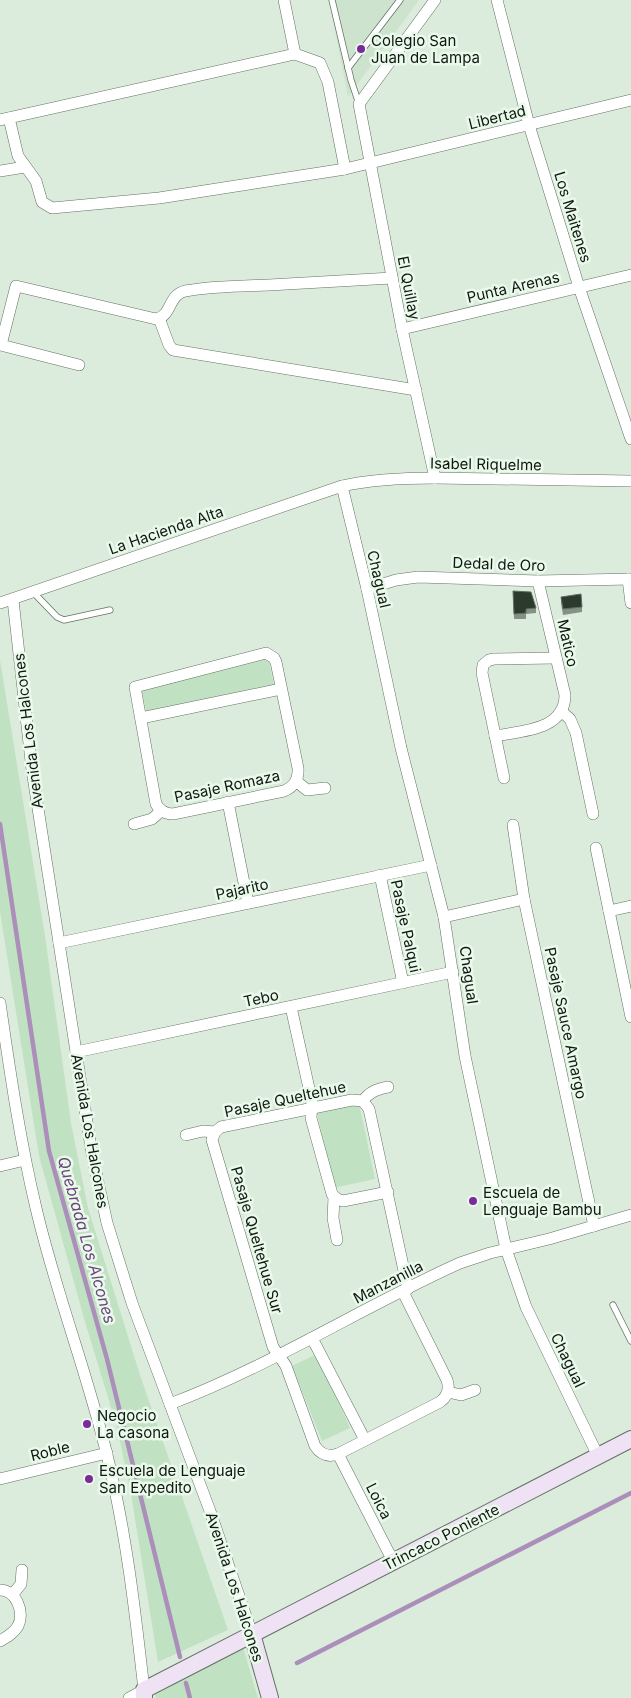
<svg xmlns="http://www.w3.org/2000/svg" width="631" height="1698" font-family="Inter,sans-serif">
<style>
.built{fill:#cde3ce}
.green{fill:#c1e1c3}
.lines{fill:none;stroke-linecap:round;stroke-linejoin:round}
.stream{stroke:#ab8eba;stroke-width:4.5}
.lane-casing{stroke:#637164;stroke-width:7}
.street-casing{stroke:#637164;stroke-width:12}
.secondary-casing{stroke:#637164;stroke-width:18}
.lane{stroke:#fff;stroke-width:5.5}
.street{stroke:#fff;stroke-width:11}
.secondary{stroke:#eee2f4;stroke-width:16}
.wall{fill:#849284}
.building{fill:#2c392d;stroke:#616f62}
.poi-dot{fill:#7a2a9a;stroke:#e9f9ea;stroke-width:2}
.labels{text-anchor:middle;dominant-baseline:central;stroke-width:5;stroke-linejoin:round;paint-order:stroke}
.poi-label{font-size:15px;fill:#111712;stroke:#e9f9ea;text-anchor:start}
.street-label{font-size:15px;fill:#111712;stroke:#e9f9ea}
.water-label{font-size:16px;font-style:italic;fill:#6c457f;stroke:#e9f9ea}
</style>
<rect width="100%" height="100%" fill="#dcecdc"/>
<polygon class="built" points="329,0 419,0 348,97"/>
<g class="green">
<polygon points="268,658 274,685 147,714 141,688"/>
<polygon points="0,660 45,936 71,1123 88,1208 140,1375 228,1630 158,1662 131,1494 117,1427 85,1322 39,1156 0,912"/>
<polygon points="359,1103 375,1179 333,1188 317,1112"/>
<polygon points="317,1354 350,1428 322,1441 292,1366"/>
<polygon points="243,1647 258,1698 156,1698 155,1695"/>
</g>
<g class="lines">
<g class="stream">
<polyline points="0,824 49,1151 107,1359 180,1657"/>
<polyline points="297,1663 631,1493"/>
<polyline points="186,1683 190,1698"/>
</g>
<g class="lane-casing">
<g id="lane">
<polyline points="332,0 351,80 359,104"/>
<polyline points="348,68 400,0"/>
<polyline points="33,592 57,617 64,620 110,610"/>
<polyline points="613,1305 631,1341"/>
</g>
</g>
<g class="street-casing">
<g id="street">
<polyline points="284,0 295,54"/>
<polyline points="435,0 359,104 402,329 435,478"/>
<polyline points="497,0 529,125 579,287 631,439"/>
<polyline points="9,118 18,156 36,181 42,202 52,208 159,198 345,169 631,100"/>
<polyline points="0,120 295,54 320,63 328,82 345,169"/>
<polyline points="0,171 25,167"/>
<polyline points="159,318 169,345 173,350 416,390"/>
<polyline points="402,329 631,275"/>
<path d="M 79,365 L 1,345 L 16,286 L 156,319 C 172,316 168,295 185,291 C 212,286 241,286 269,285 C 310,283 351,280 392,278"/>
<polyline points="342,486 367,589 401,748 444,917 465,1056 506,1249 526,1307 598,1456"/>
<polyline points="628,579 631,603"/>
<polyline points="367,589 396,580 418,577 538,581 631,579"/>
<polyline points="13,600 32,770 92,1154 107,1223 132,1303 210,1511 252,1634"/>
<path d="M 0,603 L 342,486 C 373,479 403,478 435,478 L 631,481"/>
<path d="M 266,653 L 274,658 L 276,662 L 298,768 C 299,779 294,787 284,791 L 173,814 C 165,814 160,811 156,804 L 135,687 Z"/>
<polyline points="561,711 570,719 576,733 593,814"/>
<polyline points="141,718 281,689"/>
<path d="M 495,736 C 520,731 565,731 565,695 L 538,581"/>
<polyline points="504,778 482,673 483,665 489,660 494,659 556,658"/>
<polyline points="296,781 307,790 325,788"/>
<polyline points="228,802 248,903"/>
<polyline points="134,824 152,819 161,811"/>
<polyline points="513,825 524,899 594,1226"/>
<polyline points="596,848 631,1017"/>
<polyline points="380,875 403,983"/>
<polyline points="609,911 631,906"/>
<polyline points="444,917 524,899"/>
<polyline points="59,943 431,865"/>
<path d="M 0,1003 C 10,1072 20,1141 36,1208 C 55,1290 86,1369 106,1451 C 126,1530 135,1610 144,1690 L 129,1698"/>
<polyline points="291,1007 312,1102 311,1118 332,1194 337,1199 343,1201 388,1192"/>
<polyline points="76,1052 453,972"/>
<path d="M 363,1101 L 352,1100 L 221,1127 L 215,1132 L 212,1140 L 273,1347 L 286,1366 L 315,1446 C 321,1455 329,1457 338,1454 L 440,1402 C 448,1396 450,1389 447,1380 L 403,1292"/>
<polyline points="363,1101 369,1109 408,1289"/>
<path d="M 363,1101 C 369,1092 377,1089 388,1087"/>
<polyline points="186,1135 203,1131 215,1132"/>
<polyline points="0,1166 25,1160"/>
<polyline points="334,1197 333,1218 337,1240"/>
<polyline points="312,1338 365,1440"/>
<polyline points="448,1392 461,1395 475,1390"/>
<path d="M 170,1404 C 271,1366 362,1307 460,1263 L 490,1253 L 549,1239 L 631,1215"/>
<polyline points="338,1454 393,1561"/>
<polyline points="0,1479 107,1453"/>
<path d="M 0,1590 C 16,1590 25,1612 18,1626 C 14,1633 7,1637 0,1641"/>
<polyline points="13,1594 21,1584 22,1570"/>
</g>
</g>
<g class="secondary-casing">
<g id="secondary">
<polyline points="252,1634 270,1698"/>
<polyline points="144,1698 144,1690 631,1439"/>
</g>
</g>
<use href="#lane" class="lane"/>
<use href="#street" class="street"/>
<use href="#secondary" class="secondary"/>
</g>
<g class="wall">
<polygon points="513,591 536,608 536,613 526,614 526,619 514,619"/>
<polygon points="561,597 582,607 582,612 563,615 561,603"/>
</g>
<g class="building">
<polygon points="513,591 531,592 536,608 526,609 526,613 514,614"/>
<polygon points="581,594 582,607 563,609 561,597"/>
</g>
<g class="poi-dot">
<circle cx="361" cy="49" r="5"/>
<circle cx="473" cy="1201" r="5"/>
<circle cx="87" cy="1424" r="5"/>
<circle cx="89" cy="1479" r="5"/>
</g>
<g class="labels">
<g class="poi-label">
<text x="371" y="40">Colegio San<tspan x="371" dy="17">Juan de Lampa</tspan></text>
<text x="483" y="1192">Escuela de<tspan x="483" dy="17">Lenguaje Bambu</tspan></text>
<text x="97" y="1415">Negocio<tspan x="97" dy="17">La casona</tspan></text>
<text x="99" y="1470">Escuela de Lenguaje<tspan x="99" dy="17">San Expedito</tspan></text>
</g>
<g class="street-label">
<text transform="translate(497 117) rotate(-14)">Libertad</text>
<text transform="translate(573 217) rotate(73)">Los Maitenes</text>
<text transform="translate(513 287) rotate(-13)">Punta Arenas</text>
<text transform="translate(409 288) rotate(79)">El Quillay</text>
<text transform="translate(486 464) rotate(1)">Isabel Riquelme</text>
<text transform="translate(166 530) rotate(-19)">La Hacienda Alta</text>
<text transform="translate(499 564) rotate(2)">Dedal de Oro</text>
<text transform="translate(379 579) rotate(77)">Chagual</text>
<text transform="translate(568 643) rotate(77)">Matico</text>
<text transform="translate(28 731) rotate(-97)">Avenida Los Halcones</text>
<text transform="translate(227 786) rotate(-12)">Pasaje Romaza</text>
<text transform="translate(242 889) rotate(-12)">Pajarito</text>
<text transform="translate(406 926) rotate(78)">Pasaje Palqui</text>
<text transform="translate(469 975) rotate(82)">Chagual</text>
<text transform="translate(261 998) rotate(-12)">Tebo</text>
<text transform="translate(566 1023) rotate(78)">Pasaje Sauce Amargo</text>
<text transform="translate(285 1099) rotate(-12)">Pasaje Queltehue</text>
<text transform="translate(90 1131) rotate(80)">Avenida Los Halcones</text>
<text transform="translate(257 1240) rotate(74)">Pasaje Queltehue Sur</text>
<text transform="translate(388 1282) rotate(-27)">Manzanilla</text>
<text transform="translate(568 1360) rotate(64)">Chagual</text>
<text transform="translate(50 1451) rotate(-14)">Roble</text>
<text transform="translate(379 1501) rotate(63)">Loica</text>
<text transform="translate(441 1537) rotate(-27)">Trincaco Poniente</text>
<text transform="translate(235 1587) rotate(72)">Avenida Los Halcones</text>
</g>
<g class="water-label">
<text transform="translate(87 1240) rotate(74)">Quebrada Los Alcones</text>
</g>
</g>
</svg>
